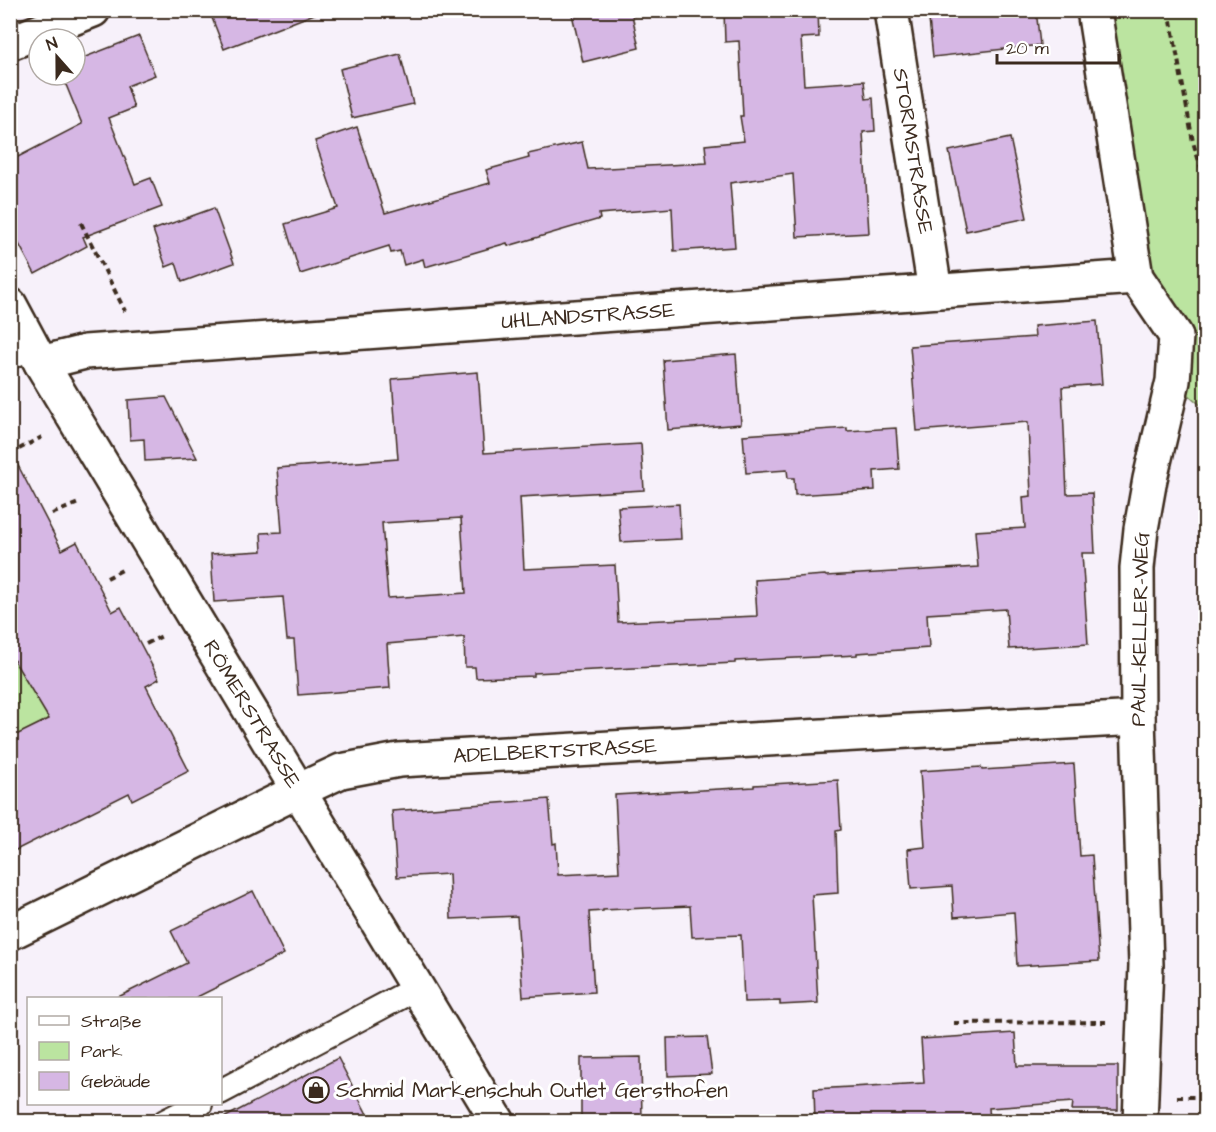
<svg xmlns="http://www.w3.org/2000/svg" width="1216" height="1132" font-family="'Architects Daughter',sans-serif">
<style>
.green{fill:#bbe4a0;stroke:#7b875f;stroke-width:1.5}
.building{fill:#d6b7e4;stroke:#3b2a1e;stroke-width:1.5;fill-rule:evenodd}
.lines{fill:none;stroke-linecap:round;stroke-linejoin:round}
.service-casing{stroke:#3b2a1e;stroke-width:28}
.minor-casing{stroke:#3b2a1e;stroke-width:38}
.path{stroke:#3b2a1e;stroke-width:4;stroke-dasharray:6 4.5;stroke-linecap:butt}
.service{stroke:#fff;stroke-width:24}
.minor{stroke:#fff;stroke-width:33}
.labels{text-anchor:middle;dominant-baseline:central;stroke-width:6;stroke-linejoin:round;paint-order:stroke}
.street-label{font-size:21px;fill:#3b2a1e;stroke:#fff}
.poi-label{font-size:21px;fill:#3b2a1e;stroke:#fff;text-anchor:start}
</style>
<rect width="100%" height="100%" fill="#f7f1fa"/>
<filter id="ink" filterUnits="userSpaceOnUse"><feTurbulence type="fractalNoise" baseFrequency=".0167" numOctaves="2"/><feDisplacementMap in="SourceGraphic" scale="12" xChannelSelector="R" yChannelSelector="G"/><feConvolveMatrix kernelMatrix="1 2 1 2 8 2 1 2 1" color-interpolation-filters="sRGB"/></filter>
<g filter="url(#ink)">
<g class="green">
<polygon points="1094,11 1205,11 1205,409 1173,381 1176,336 1136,277"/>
<polygon points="10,653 62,712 11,738 10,738"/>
</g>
<g class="building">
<polygon points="209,10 316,10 317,13 224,49"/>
<polygon points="571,10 631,10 639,48 583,62"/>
<polygon points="724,10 818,10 819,37 801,38 804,85 864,81 866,99 873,98 875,131 863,132 869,233 797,237 793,174 730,183 735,247 674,251 672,208 599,214 600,219 508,246 507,243 425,267 423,259 404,265 400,251 391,253 389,246 300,274 285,224 338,208 315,141 357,127 385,213 490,183 486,170 529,158 528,154 582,142 588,169 707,163 705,145 744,141 740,116 743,116 739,41 725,42"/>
<polygon points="928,10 1036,10 1040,45 933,57"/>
<polygon points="139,36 155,75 127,86 134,108 109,118 135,184 151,178 162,207 83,237 87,246 35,274 10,227 10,161 82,124 62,75 75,75 75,61"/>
<polygon points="400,54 413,104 352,118 340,69"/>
<polygon points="1010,138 1027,218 966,231 949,151"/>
<polygon points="214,208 234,263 182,282 176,263 166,267 153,230"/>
<path d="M 1097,321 L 1102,384 L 1062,387 L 1067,494 L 1092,493 L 1095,553 L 1082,553 L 1088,644 L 1009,649 L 1006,609 L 927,614 L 929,648 L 857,653 L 857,655 L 735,661 L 735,663 L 534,673 L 534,676 L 476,678 L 475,667 L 465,667 L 464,637 L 387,644 L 390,688 L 298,695 L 294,640 L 287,640 L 283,597 L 214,602 L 211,554 L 262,551 L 261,533 L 282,532 L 277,468 L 398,459 L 392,379 L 478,372 L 484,453 L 641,444 L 644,490 L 520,497 L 524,569 L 615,565 L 618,622 L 757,616 L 755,580 L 825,575 L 826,576 L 978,567 L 975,531 L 1025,528 L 1023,497 L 1031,496 L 1028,422 L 917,431 L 910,346 L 1035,337 L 1034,326 ZM 461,518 L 466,593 L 388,598 L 382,523 Z"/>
<polygon points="736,354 741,424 668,430 663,360"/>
<polygon points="166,397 197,458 145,461 144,439 130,440 128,400"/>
<polygon points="847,428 847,431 896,428 899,469 874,471 875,490 795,495 794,478 788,478 787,470 746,473 743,435"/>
<polygon points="10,450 62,550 77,542 112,612 121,607 159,679 146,686 189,771 132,800 129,793 10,853 10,738 49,719 10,654"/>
<polygon points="679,504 681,539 621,542 618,507"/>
<polygon points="1074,764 1080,856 1092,855 1099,961 1017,966 1014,912 954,917 952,886 911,889 908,849 925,847 920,771 981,767 982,770"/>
<polygon points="838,780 841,830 836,831 838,893 812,895 818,1003 780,1005 780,1001 744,1002 741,935 692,937 690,906 603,910 603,911 589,912 594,992 523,997 517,916 451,919 449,874 397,877 392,811 549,799 553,844 556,843 558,875 619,872 615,795 754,787 754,785"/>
<polygon points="253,891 284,954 193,999 114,999 187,963 171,931"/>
<polygon points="1015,1033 1017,1066 1118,1066 1118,1110 1072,1110 1073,1102 989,1108 990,1122 815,1122 814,1089 924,1083 921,1039"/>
<polygon points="707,1037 712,1074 668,1076 667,1038"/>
<polygon points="641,1057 642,1122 611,1122 611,1117 581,1118 581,1058"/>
<polygon points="338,1058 371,1122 216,1122"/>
</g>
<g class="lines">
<g class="service-casing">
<g id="service">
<polyline points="10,357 32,346"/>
<polyline points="220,1092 417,988"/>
<polyline points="165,1122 200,1104"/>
</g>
</g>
<g class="minor-casing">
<g id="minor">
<polyline points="891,10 935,291"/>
<polyline points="1094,10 1136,277 1176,336 1173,381 1150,479 1141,529 1137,568 1138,718 1146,965 1140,1122"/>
<polyline points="10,43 93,10"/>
<polyline points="10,305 41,363 498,1122"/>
<polyline points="41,363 85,352 1136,277"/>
<polyline points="10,933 298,791 341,771 399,760 1138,718"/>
</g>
</g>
<g class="path">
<polyline points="1169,10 1193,142 1206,184"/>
<polyline points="81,223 125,311"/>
<polyline points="19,449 42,437"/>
<polyline points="52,514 81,502"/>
<polyline points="107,578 122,570"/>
<polyline points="146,644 162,636"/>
<polyline points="954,1023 1106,1022"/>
<polyline points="1177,1097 1206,1097"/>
</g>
<use href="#service" class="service"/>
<use href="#minor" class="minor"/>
</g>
</g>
<defs>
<g id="shop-ring" transform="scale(1.35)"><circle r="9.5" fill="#fff" stroke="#3b2a1e" stroke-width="1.5"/><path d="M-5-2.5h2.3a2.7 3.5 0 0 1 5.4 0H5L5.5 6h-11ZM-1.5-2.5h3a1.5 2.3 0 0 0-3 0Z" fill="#3b2a1e"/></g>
</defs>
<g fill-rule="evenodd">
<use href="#shop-ring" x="316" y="1090"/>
</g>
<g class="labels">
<g class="street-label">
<text transform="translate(913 151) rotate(81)">STORMSTRASSE</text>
<text transform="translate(588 316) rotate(-4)">UHLANDSTRASSE</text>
<text transform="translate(1140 629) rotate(-89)">PAUL-KELLER-WEG</text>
<text transform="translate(252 714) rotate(59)">RÖMERSTRASSE</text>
<text transform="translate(555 751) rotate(-3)">ADELBERTSTRASSE</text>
</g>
<g class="poi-label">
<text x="336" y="1090">Schmid Markenschuh Outlet Gersthofen</text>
</g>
</g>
<rect width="1216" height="1132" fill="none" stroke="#fff" stroke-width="36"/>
<rect x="18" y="18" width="1180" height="1096" fill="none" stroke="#3b2a1e" stroke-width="2" filter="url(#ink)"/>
<rect x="27" y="997" width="195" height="108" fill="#ffffff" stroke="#b1aaa5" stroke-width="1.5"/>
<rect x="39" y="1016" width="30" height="9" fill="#ffffff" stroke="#b1aaa5" stroke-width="1.5"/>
<text x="81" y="1027" font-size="18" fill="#3b2a1e">Straße</text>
<rect x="39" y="1042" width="30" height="18" fill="#bbe4a0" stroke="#b1aaa5" stroke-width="1.5"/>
<text x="81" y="1057" font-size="18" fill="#3b2a1e">Park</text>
<rect x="39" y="1072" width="30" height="18" fill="#d6b7e4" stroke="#b1aaa5" stroke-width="1.5"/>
<text x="81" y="1087" font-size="18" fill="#3b2a1e">Gebäude</text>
<g transform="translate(57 57) rotate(339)"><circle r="28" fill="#ffffff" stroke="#b1aaa5" stroke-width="1.5"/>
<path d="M0-4.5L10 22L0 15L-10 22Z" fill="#3b2a1e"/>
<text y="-9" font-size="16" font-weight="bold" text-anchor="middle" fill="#3b2a1e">N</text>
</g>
<path d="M997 54v9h122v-9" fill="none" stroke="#3b2a1e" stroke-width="3"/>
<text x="1006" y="54" font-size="18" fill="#3b2a1e" stroke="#ffffff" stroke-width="4.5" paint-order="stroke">20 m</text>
</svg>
